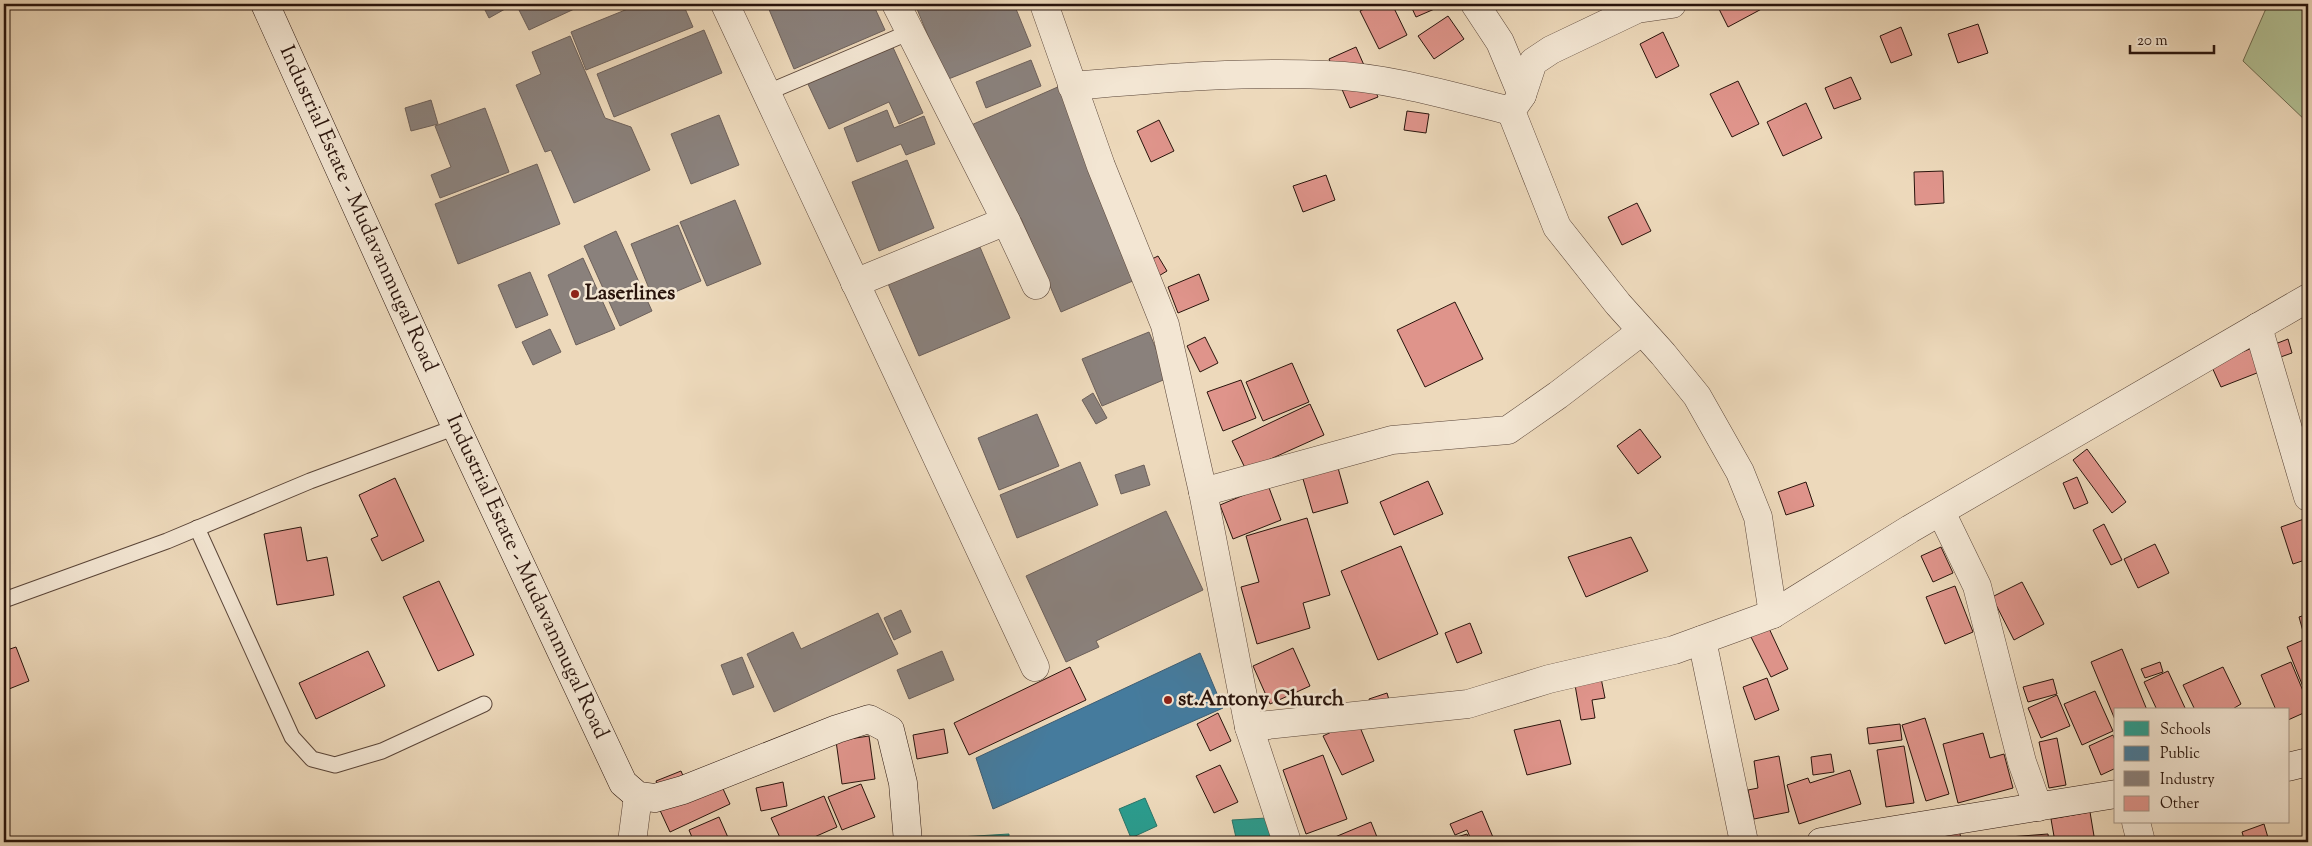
<svg xmlns="http://www.w3.org/2000/svg" width="2312" height="846" font-family="'Sorts Mill Goudy',serif">
<style>
.green{fill:#b2c094;stroke:#6e6a50}
.schools{fill:#2a9d8f;stroke:#2a7468}
.public{fill:#457b9d;stroke:#3d5c72}
.industry{fill:#8a817c;stroke:#6d605a}
.building{fill:#df948b;stroke:#29140c}
.lines{fill:none;stroke-linecap:round;stroke-linejoin:round}
.lane-casing{stroke:#5a4538;stroke-width:17}
.street-casing{stroke:#5a4538;stroke-width:29}
.secondary-casing{stroke:#29140c;stroke-width:29}
.lane{stroke:#f3e6d3;stroke-width:15}
.street{stroke:#f3e6d3;stroke-width:28}
.secondary{stroke:#f3e6d3;stroke-width:28}
.poi-dot{fill:#8f2418;stroke:#f3e6d3;stroke-width:2}
.labels{text-anchor:middle;dominant-baseline:central;stroke-width:5;stroke-linejoin:round;paint-order:stroke}
.street-label{font-size:21px;fill:#29140c;stroke:#f3e6d3}
.poi-label{font-size:21px;font-weight:bold;fill:#29140c;stroke:#f3e6d3;text-anchor:start}
</style>
<rect width="100%" height="100%" fill="#edd9bb"/>
<filter id="stains"><feTurbulence type="fractalNoise" baseFrequency=".004" numOctaves="4"/><feColorMatrix values="0 0 0 0 .2 0 0 0 0 .09 0 0 0 0 .02 0 0 0 .5 -.17"/></filter>
<radialGradient id="worn" r=".72"><stop offset=".6" stop-color="#630" stop-opacity="0"/><stop offset="1" stop-color="#630" stop-opacity=".3"/></radialGradient>
<polygon class="green" points="2268,4 2308,4 2308,123 2243,61"/>
<g class="schools">
<polygon points="1145,798 1157,826 1131,838 1119,809"/>
<polygon points="1267,818 1272,842 1237,842 1232,820"/>
<polygon points="1009,834 1009,842 943,842 943,838"/>
</g>
<polygon class="public" points="1200,653 1223,708 993,809 976,758"/>
<g class="industry">
<polygon points="482,4 501,4 505,9 489,18"/>
<polygon points="516,4 585,4 529,30"/>
<polygon points="640,4 683,4 693,27 586,70 571,32"/>
<polygon points="775,4 873,4 885,30 794,69 768,7"/>
<polygon points="915,4 1014,4 1031,46 946,80"/>
<polygon points="704,30 722,73 614,117 597,74"/>
<polygon points="570,36 605,118 631,127 650,170 574,203 551,150 545,152 516,85 541,74 532,52"/>
<polygon points="891,43 923,113 899,124 889,102 829,129 807,82"/>
<polygon points="1031,60 1041,86 986,108 976,82"/>
<polygon points="1060,86 1142,277 1061,312 1021,218 1011,223 969,126"/>
<polygon points="431,100 438,124 411,131 405,108"/>
<polygon points="485,108 509,172 440,198 431,175 451,167 435,126"/>
<polygon points="887,110 894,128 924,116 935,144 906,155 901,144 857,162 844,128"/>
<polygon points="719,115 739,165 691,184 671,134"/>
<polygon points="907,160 934,228 879,251 852,182"/>
<polygon points="537,164 560,224 458,264 435,204"/>
<polygon points="735,200 761,264 707,286 680,222"/>
<polygon points="678,225 701,281 654,301 631,244"/>
<polygon points="616,231 652,311 620,326 584,246"/>
<polygon points="977,240 1010,318 919,356 886,279"/>
<polygon points="583,258 615,329 576,345 548,275"/>
<polygon points="530,272 548,315 516,328 498,285"/>
<polygon points="550,329 561,352 533,365 522,342"/>
<polygon points="1149,332 1168,378 1102,406 1082,359"/>
<polygon points="1093,393 1107,418 1096,424 1082,400"/>
<polygon points="1037,414 1059,466 999,490 978,438"/>
<polygon points="1080,462 1098,505 1017,538 1000,495"/>
<polygon points="1144,465 1150,485 1121,494 1115,475"/>
<polygon points="1166,511 1203,590 1096,641 1099,647 1066,662 1026,576"/>
<polygon points="901,610 911,632 894,640 884,618"/>
<polygon points="878,613 898,654 774,712 747,654 793,632 801,649"/>
<polygon points="942,651 954,680 909,699 897,670"/>
<polygon points="742,657 754,687 733,695 721,665"/>
</g>
<g class="building">
<polygon points="1374,4 1392,4 1407,35 1379,49 1360,11"/>
<polygon points="1410,4 1446,4 1416,17"/>
<polygon points="1719,4 1768,4 1769,5 1728,27 1717,5"/>
<polygon points="1448,16 1464,39 1434,59 1418,36"/>
<polygon points="1978,24 1988,53 1958,63 1948,34"/>
<polygon points="1901,27 1912,55 1891,63 1880,36"/>
<polygon points="1663,32 1679,66 1656,78 1640,44"/>
<polygon points="1356,47 1378,97 1350,108 1329,59"/>
<polygon points="1851,77 1861,99 1834,109 1825,88"/>
<polygon points="1738,81 1759,124 1732,137 1710,94"/>
<polygon points="1806,103 1822,138 1783,156 1767,122"/>
<polygon points="1407,111 1429,114 1426,133 1404,130"/>
<polygon points="1159,120 1174,151 1151,162 1137,131"/>
<polygon points="1943,171 1944,203 1915,205 1914,172"/>
<polygon points="1326,175 1335,200 1303,212 1293,186"/>
<polygon points="1637,203 1651,231 1622,245 1608,217"/>
<polygon points="1158,256 1167,271 1157,277 1148,261"/>
<polygon points="1199,274 1209,300 1178,313 1168,287"/>
<polygon points="1455,302 1483,359 1425,387 1397,330"/>
<polygon points="1205,337 1218,363 1200,372 1187,346"/>
<polygon points="2288,339 2292,353 2275,359 2270,346"/>
<polygon points="2252,348 2262,371 2221,387 2211,365"/>
<polygon points="1292,363 1309,402 1263,421 1246,382"/>
<polygon points="1241,380 1256,418 1223,431 1207,392"/>
<polygon points="1310,404 1324,435 1246,470 1232,441"/>
<polygon points="1640,429 1661,457 1638,474 1617,446"/>
<polygon points="2087,449 2126,502 2112,513 2073,460"/>
<polygon points="1336,461 1348,503 1313,513 1301,472"/>
<polygon points="2077,477 2088,503 2074,509 2063,483"/>
<polygon points="395,478 424,541 382,561 371,539 378,536 359,495"/>
<polygon points="1428,481 1443,514 1394,535 1380,502"/>
<polygon points="1806,482 1814,506 1786,515 1778,492"/>
<polygon points="1268,485 1281,520 1233,539 1220,505"/>
<polygon points="1307,518 1330,595 1303,603 1310,628 1257,644 1241,587 1259,582 1246,536"/>
<polygon points="2304,519 2308,532 2308,559 2293,564 2281,527"/>
<polygon points="2104,524 2122,560 2111,565 2093,530"/>
<polygon points="301,527 307,561 327,557 334,595 277,605 264,534"/>
<polygon points="1631,537 1648,571 1586,597 1568,557"/>
<polygon points="2155,544 2169,573 2138,588 2124,559"/>
<polygon points="1401,546 1438,634 1378,660 1341,571"/>
<polygon points="1941,547 1953,573 1933,582 1921,556"/>
<polygon points="439,581 474,655 438,671 403,597"/>
<polygon points="2022,582 2044,624 2014,640 1992,597"/>
<polygon points="1955,586 1973,632 1945,644 1926,597"/>
<polygon points="2308,614 2308,634 2304,635 2299,617"/>
<polygon points="1766,622 1788,669 1771,677 1748,631"/>
<polygon points="1470,623 1482,653 1457,663 1445,633"/>
<polygon points="2308,638 2308,699 2287,647"/>
<polygon points="16,647 29,681 4,691 4,651"/>
<polygon points="1293,648 1310,686 1270,704 1253,666"/>
<polygon points="2122,649 2147,710 2116,710 2116,722 2091,662"/>
<polygon points="368,651 385,686 316,719 299,683"/>
<polygon points="2160,662 2163,672 2145,678 2141,669"/>
<polygon points="2291,662 2308,703 2308,711 2288,720 2288,710 2276,710 2261,675"/>
<polygon points="1070,667 1086,700 969,755 954,723"/>
<polygon points="2223,667 2241,704 2231,710 2195,710 2183,685"/>
<polygon points="2168,671 2186,710 2157,710 2144,682"/>
<polygon points="1600,673 1605,698 1592,700 1595,718 1581,720 1574,679"/>
<polygon points="1767,678 1779,710 1755,720 1743,687"/>
<polygon points="2053,679 2057,694 2028,702 2023,687"/>
<polygon points="2095,691 2113,731 2082,745 2064,704"/>
<polygon points="1387,693 1392,710 1373,715 1369,699"/>
<polygon points="2057,695 2070,726 2041,738 2028,708"/>
<polygon points="1218,713 1231,741 1210,751 1197,724"/>
<polygon points="1925,718 1949,794 1926,801 1902,725"/>
<polygon points="1357,720 1374,761 1342,775 1323,736"/>
<polygon points="1560,720 1571,764 1527,775 1514,730"/>
<polygon points="1900,724 1902,740 1869,744 1867,728"/>
<polygon points="944,729 948,753 917,759 913,735"/>
<polygon points="1983,733 1990,758 2004,754 2013,788 1958,803 1943,744"/>
<polygon points="2113,735 2116,743 2116,768 2101,775 2089,746"/>
<polygon points="869,736 875,779 842,784 836,741"/>
<polygon points="2057,738 2066,785 2049,788 2039,742"/>
<polygon points="1904,746 1914,803 1886,807 1877,750"/>
<polygon points="1831,754 1834,772 1813,775 1811,757"/>
<polygon points="1323,755 1347,819 1306,834 1283,770"/>
<polygon points="1779,756 1789,812 1754,819 1748,790 1758,788 1754,761"/>
<polygon points="1220,765 1238,802 1214,813 1196,776"/>
<polygon points="1850,770 1861,804 1799,824 1787,785 1808,778 1810,783"/>
<polygon points="681,771 686,783 661,793 656,781"/>
<polygon points="718,778 730,804 670,832 658,806"/>
<polygon points="783,782 787,806 761,811 756,788"/>
<polygon points="861,784 875,817 842,830 828,797"/>
<polygon points="824,796 837,827 803,842 782,842 771,818"/>
<polygon points="1482,811 1495,842 1472,842 1467,830 1455,835 1450,824"/>
<polygon points="2090,812 2095,842 2055,842 2051,819"/>
<polygon points="719,817 730,842 694,842 689,830"/>
<polygon points="1371,822 1379,842 1323,842"/>
<polygon points="2264,824 2269,841 2245,842 2242,832"/>
<polygon points="1959,830 1962,842 1930,842 1929,836"/>
<polygon points="1467,834 1470,842 1447,842 1447,840"/>
<polygon points="2048,834 2049,842 2009,842 2009,837"/>
</g>
<g class="lines">
<g class="lane-casing">
<g id="lane">
<polyline points="766,93 910,32"/>
<polyline points="197,528 292,737 312,759 335,765 382,751 484,704"/>
<polyline points="4,600 167,541 310,481 456,427"/>
</g>
</g>
<g class="street-casing">
<g id="street">
<polyline points="725,4 1035,667"/>
<polyline points="896,4 1006,221 1036,285"/>
<polyline points="1044,4 1101,166 1165,325 1203,492 1249,727 1287,842"/>
<polyline points="1475,4 1500,42 1522,95"/>
<polyline points="1672,4 1637,9 1551,50 1533,62 1522,95 1511,111 1557,227 1618,304 1663,354 1697,396 1740,472 1758,517 1773,614"/>
<path d="M 1072,86 C 1157,79 1241,71 1326,75 C 1388,77 1451,96 1511,111"/>
<polyline points="855,283 1006,221"/>
<polyline points="2258,327 2308,497"/>
<polyline points="1203,492 1392,440 1508,430 1558,395 1642,331"/>
<polyline points="1941,512 1977,586 2022,762 2038,807"/>
<polyline points="1702,640 1744,842"/>
<polyline points="1249,727 1468,704 1549,679 1674,650 1773,614 1910,529 2308,298"/>
<polyline points="2136,822 2141,842"/>
<polyline points="632,842 638,796"/>
</g>
</g>
<g class="secondary-casing">
<g id="secondary">
<path id="s1" d="M 265,4 L 456,427 L 623,783 L 638,796 L 655,798 L 683,790 L 837,729 L 869,719 L 890,730 L 903,783 L 908,842"/>
<polyline points="2288,767 2308,762"/>
<polyline points="1821,842 2116,794"/>
</g>
</g>
<use href="#lane" class="lane"/>
<use href="#street" class="street"/>
<use href="#secondary" class="secondary"/>
</g>
<g class="poi-dot">
<circle cx="575" cy="294" r="5"/>
<circle cx="1168" cy="700" r="5"/>
</g>
<g class="labels">
<g class="street-label">
<text stroke="none"><textPath href="#s1" startOffset="225">Industrial Estate - Mudavanmugal Road</textPath></text>
<text stroke="none"><textPath href="#s1" startOffset="630">Industrial Estate - Mudavanmugal Road</textPath></text>
</g>
<g class="poi-label">
<text x="585" y="294">Laserlines</text>
<text x="1178" y="700">st.Antony Church</text>
</g>
</g>
<rect width="2312" height="846" fill="none" stroke="#edd9bb" stroke-width="20"/>
<rect x="5" y="5" width="2302" height="836" fill="none" stroke="#29140c" stroke-width="2.5"/>
<rect x="10" y="10" width="2292" height="826" fill="none" stroke="#29140c"/>
<rect x="2114" y="708" width="175" height="115" fill="#f3e6d3" stroke="#a29283"/>
<rect x="2124" y="721" width="25" height="15" fill="#2a9d8f" stroke="#a29283"/>
<text x="2160" y="734" font-size="15" fill="#29140c">Schools</text>
<rect x="2124" y="746" width="25" height="15" fill="#457b9d" stroke="#a29283"/>
<text x="2160" y="758" font-size="15" fill="#29140c">Public</text>
<rect x="2124" y="771" width="25" height="15" fill="#8a817c" stroke="#a29283"/>
<text x="2160" y="784" font-size="15" fill="#29140c">Industry</text>
<rect x="2124" y="796" width="25" height="15" fill="#df948b" stroke="#a29283"/>
<text x="2160" y="808" font-size="15" fill="#29140c">Other</text>
<path d="M2130 45v8h84v-8" fill="none" stroke="#29140c" stroke-width="2.5"/>
<text x="2137" y="45" font-size="15" fill="#29140c" stroke="#f3e6d3" stroke-width="4" paint-order="stroke">20 m</text>
<rect width="100%" height="100%" filter="url(#stains)"/>
<rect width="100%" height="100%" fill="url(#worn)"/>
</svg>
